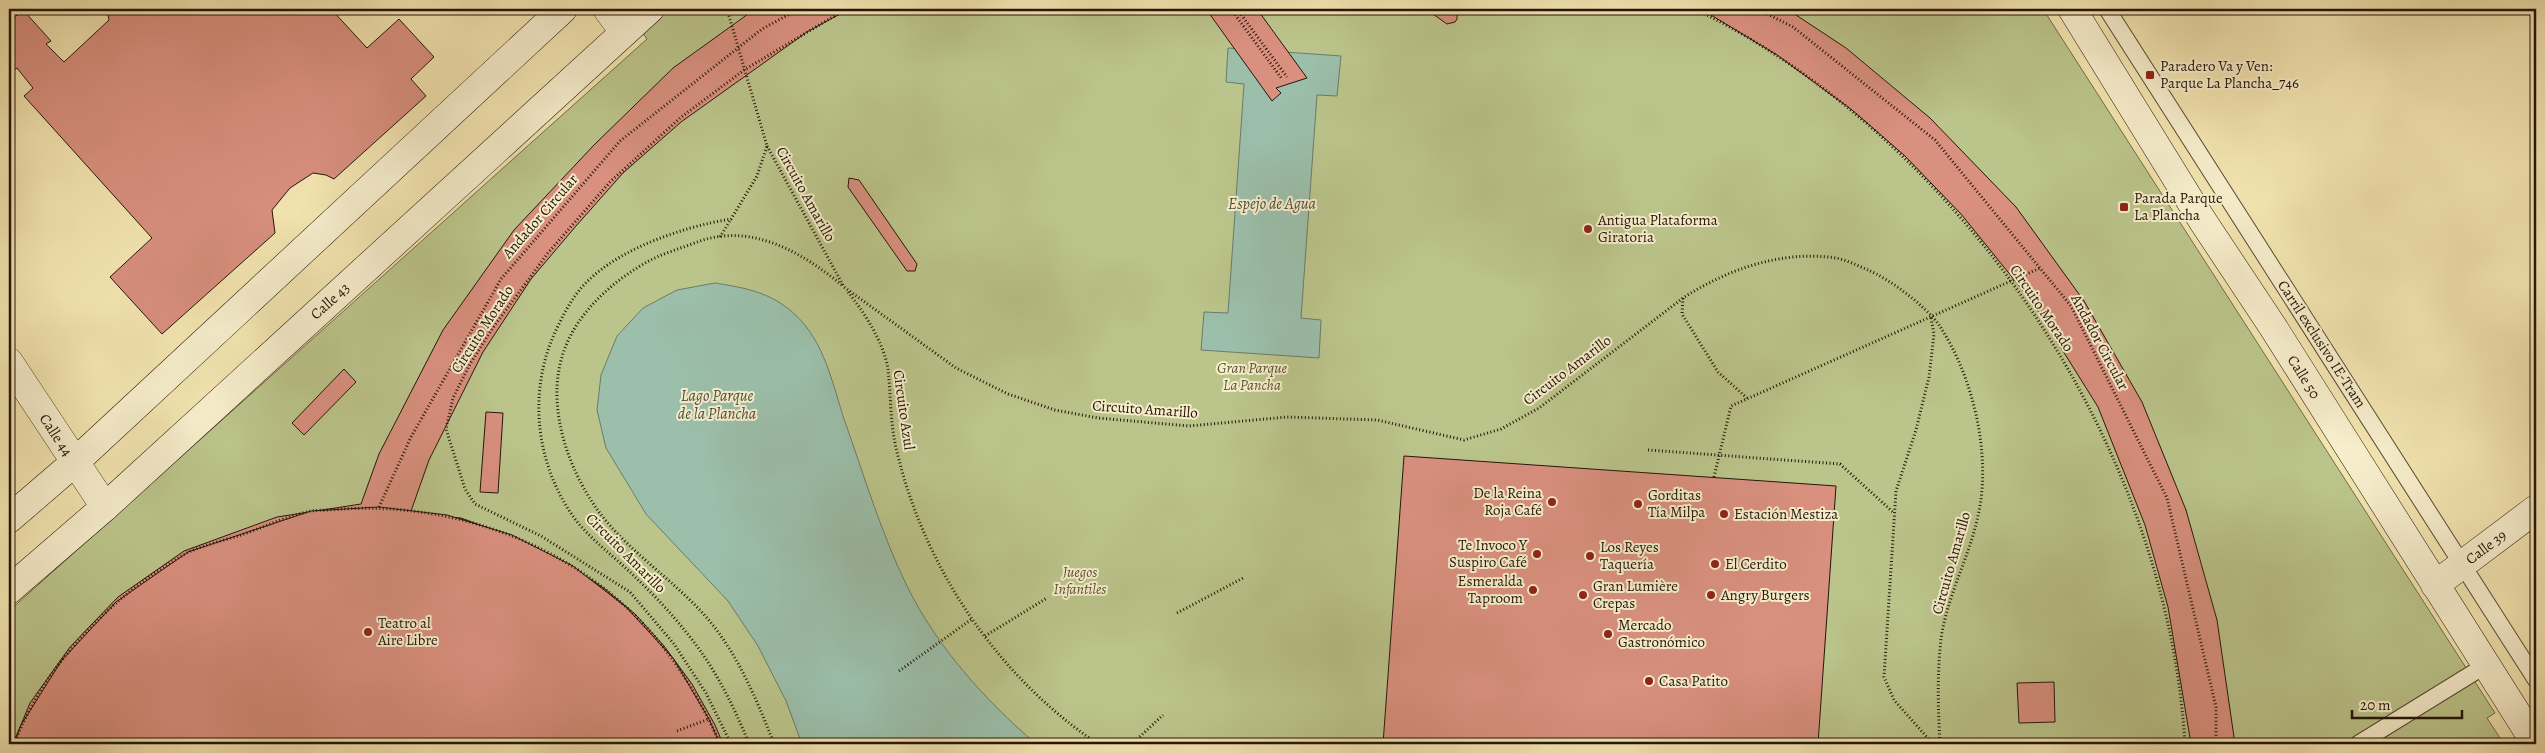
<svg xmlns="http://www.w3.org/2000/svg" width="2545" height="753" font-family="Alegreya,serif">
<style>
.green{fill:#bbc58b;stroke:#706d4a}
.water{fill:#9bbfab;stroke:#6b7b6a}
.building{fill:#d9907f;stroke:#241509}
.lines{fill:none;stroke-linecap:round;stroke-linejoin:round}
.lane-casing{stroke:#584933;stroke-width:18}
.street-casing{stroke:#584933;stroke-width:29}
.secondary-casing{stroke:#241509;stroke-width:29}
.path{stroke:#241509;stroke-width:3;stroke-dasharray:1 2.5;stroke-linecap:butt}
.lane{stroke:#f7eecc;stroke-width:16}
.street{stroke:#f7eecc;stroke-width:28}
.secondary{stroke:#f7eecc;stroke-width:28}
.poi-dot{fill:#8f2418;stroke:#f7eecc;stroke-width:2}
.labels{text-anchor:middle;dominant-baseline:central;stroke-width:4;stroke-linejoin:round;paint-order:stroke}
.poi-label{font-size:15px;fill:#241509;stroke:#f7eecc;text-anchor:start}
.street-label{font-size:15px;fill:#241509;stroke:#f7eecc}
.park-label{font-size:15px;font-style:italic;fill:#595336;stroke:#f7eecc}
.water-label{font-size:16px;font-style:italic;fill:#4e5042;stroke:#f7eecc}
</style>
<rect width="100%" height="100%" fill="#f3e5b0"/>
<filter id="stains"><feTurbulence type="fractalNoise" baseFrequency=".004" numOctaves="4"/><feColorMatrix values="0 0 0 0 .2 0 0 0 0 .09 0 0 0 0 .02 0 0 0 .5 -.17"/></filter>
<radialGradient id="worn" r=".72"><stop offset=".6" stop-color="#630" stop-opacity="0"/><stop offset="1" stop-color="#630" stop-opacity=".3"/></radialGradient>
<polygon class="green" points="627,9 2043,9 2495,713 2487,718 2504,744 9,744 9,611 647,39"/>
<g class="water">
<polygon points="1228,48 1341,56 1337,96 1317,95 1301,318 1321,320 1319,358 1201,350 1204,312 1228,313 1244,84 1226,82"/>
<path d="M 715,283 C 740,287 765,291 786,307 C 823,334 831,379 844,419 C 864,475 881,533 907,586 C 937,647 985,700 1036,744 L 802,744 L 786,701 L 758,646 L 728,601 L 646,514 L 606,448 L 597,410 L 601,375 L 617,336 L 643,308 L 677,290 Z"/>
</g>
<g class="building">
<polygon points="107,9 331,9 367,48 399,19 434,57 411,79 426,96 334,179 326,175 313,173 290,188 272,210 275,233 162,334 110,277 152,238 24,96 33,88 17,68 9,73 9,20 24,11 51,41 46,44 64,62 109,20"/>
<polygon points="755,9 849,9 807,32 681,122 623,173 576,226 531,279 483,352 429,460 410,514 461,518 517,539 571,566 605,589 635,614 664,646 692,684 715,725 723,744 685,744 636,670 603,636 561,604 526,582 487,565 430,549 335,543 243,568 198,589 147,625 92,682 53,744 13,744 30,703 70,647 118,597 184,551 277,517 361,504 379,454 443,330 514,230 594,145 673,68"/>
<polygon points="1206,9 1257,9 1307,78 1276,88 1281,93 1272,101"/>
<polygon points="1426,9 1457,9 1457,19 1455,22 1447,24"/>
<polygon points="1701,9 1787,9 1846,48 1930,118 2016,207 2084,301 2142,402 2186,510 2217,620 2235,744 2191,744 2168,607 2145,525 2098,407 2033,303 1961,214 1905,156 1852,110 1777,55"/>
<polygon points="849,178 859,180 917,264 915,271 907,271 848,187"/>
<polygon points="344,369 356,382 304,435 292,423"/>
<polygon points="486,412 503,413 498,493 480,492"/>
<polygon points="1404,456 1836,486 1818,744 1383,744"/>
<polygon points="379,507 447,515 512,535 573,566 626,607 673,658 709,719 720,744 14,744 21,725 62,660 116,602 188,552 311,511"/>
<polygon points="2054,682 2055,722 2019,723 2017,683"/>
</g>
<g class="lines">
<g class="lane-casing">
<g id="lane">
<polyline points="2107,9 2536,680"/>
<polyline points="2358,744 2486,665"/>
</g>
</g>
<g class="street-casing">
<g id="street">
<polyline points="607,9 624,32"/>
<polyline points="9,362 105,507"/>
</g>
</g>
<g class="secondary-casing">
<g id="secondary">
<polyline points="2072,9 2202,220 2273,327 2536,744"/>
<polyline points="9,519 74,463 563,9"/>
<polyline points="2435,585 2536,509"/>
<polyline points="9,590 105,507 650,9"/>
</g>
</g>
<g class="path">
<path d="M 727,9 L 767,146 L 757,176 L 731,219 C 681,227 602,253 573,299 C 568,306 564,314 560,322 C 527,384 533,461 575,519 C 592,541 615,557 635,577 C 653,594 671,613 686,632 C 714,666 733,704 749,744"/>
<polyline points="1231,9 1282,79"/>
<polyline points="1237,9 1287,77"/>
<path d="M 1695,9 C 1963,140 2167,446 2185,744"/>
<polyline points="1758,9 1793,27 1935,140 2071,306 2167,498 2216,707 2216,744"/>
<path d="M 767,146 L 844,287 L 956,368 L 1008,394 L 1055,410 L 1098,418 L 1189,426 L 1287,417 L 1377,420 L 1464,440 L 1501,429 L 1539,408 L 1683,298 C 1728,269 1782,250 1836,258 C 1847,260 1858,266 1868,270 C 1888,278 1927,307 1939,325 C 1973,376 1992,455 1978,516 C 1969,558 1947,596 1941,639 C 1937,674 1938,709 1940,744"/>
<polyline points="720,237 731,219"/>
<path d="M 848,292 C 864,312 884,343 888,369 C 891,396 890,425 897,452 C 925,569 998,677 1098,744"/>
<polyline points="1683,298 1682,314 1718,372 1747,398"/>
<polyline points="1931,318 1934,334 1929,377 1916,430 1896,491 1884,677 1894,700 1933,744"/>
<polyline points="1648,450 1840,464 1894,513"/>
<polyline points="1714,477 1731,406 2040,268"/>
<polyline points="379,507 411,437 501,279 620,141 762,29 799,9"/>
<polyline points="1177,613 1245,577"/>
<polyline points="985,636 1047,598"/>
<polyline points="899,671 972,619"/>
<polyline points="677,731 709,719"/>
<path d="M 14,744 C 45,664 112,595 187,553 C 202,545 222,541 238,536 C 262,528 287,516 311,511 C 321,510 333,510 343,509 C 445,503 550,537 626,607 C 667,644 698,693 720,744"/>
<polyline points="731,744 706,693 674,644 630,592 541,536 475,504 465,489 446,429 453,398 470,364 492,329 548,253 610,182 680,118 744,70 846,9"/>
<path d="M 774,744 C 760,708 745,671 723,639 C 690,589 634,559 599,512 C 567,468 544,402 565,348 C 579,311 613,281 647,262 C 663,253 682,248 700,241 C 753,223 803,253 843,286"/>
<polyline points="1132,744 1163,715"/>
</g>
<use href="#lane" class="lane"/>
<use href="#street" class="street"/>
<use href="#secondary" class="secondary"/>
</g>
<g class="poi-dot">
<rect x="2145" y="70" width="10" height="10" rx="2.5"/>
<rect x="2119" y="202" width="10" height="10" rx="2.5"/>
<circle cx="1588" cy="229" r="5"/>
<circle cx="1552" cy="502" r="5"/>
<circle cx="1638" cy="504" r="5"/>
<circle cx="1724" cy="514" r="5"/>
<circle cx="1537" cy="554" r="5"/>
<circle cx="1590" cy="556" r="5"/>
<circle cx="1715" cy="564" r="5"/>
<circle cx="1533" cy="590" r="5"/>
<circle cx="1583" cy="595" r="5"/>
<circle cx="1711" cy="595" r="5"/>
<circle cx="368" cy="632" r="5"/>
<circle cx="1608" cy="634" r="5"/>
<circle cx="1649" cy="681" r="5"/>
</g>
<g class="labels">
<g class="poi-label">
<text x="2160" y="66">Paradero Va y Ven:<tspan x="2160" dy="17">Parque La Plancha_746</tspan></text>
<text x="2134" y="198">Parada Parque<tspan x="2134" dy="17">La Plancha</tspan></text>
<text x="1598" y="220">Antigua Plataforma<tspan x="1598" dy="17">Giratoria</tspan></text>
<text x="1542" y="493" text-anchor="end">De la Reina<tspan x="1542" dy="17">Roja Café</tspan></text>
<text x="1648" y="495">Gorditas<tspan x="1648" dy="17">Tía Milpa</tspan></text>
<text x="1734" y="514">Estación Mestiza</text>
<text x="1527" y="545" text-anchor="end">Te Invoco Y<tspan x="1527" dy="17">Suspiro Café</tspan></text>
<text x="1600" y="547">Los Reyes<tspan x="1600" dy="17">Taquería</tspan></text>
<text x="1725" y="564">El Cerdito</text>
<text x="1523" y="581" text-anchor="end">Esmeralda<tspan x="1523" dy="17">Taproom</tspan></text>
<text x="1593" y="586">Gran Lumière<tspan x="1593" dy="17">Crepas</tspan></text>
<text x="1721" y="595">Angry Burgers</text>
<text x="378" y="623">Teatro al<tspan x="378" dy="17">Aire Libre</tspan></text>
<text x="1618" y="625">Mercado<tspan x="1618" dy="17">Gastronómico</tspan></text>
<text x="1659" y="681">Casa Patito</text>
</g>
<g class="street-label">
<text transform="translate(806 194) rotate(61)">Circuito Amarillo</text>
<text transform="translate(540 216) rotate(-49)">Andador Circular</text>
<text transform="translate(330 301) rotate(-42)">Calle 43</text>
<text transform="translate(2042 308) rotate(56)">Circuito Morado</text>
<text transform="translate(482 329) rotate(-57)">Circuito Morado</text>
<text transform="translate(2100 342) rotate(62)">Andador Circular</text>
<text transform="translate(2322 344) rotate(57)">Carril exclusivo IE-Tram</text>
<text transform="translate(1567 370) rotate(-37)">Circuito Amarillo</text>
<text transform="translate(2304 377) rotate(58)">Calle 50</text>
<text transform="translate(1145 409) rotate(4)">Circuito Amarillo</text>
<text transform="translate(904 410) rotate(82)">Circuito Azul</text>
<text transform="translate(56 435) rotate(57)">Calle 44</text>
<text transform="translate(2486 547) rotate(-37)">Calle 39</text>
<text transform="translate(626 553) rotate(45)">Circuito Amarillo</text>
<text transform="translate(1951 563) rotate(-74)">Circuito Amarillo</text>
</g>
<g class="park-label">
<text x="1252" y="368">Gran Parque<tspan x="1252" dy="17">La Pancha</tspan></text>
<text x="1080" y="572">Juegos<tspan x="1080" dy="17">Infantiles</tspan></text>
</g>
<g class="water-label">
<text x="1272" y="204">Espejo de Agua</text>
<text x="717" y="396">Lago Parque<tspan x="717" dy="18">de la Plancha</tspan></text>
</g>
</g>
<rect width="2545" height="753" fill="none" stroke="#f3e5b0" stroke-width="30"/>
<rect x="10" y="10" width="2525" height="733" fill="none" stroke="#241509" stroke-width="2.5"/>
<rect x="15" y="15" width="2515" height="723" fill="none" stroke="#241509"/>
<path d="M2352 710v8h110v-8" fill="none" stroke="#241509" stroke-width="2.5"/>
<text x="2360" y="710" font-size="15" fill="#241509" stroke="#f7eecc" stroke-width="4" paint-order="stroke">20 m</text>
<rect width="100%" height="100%" filter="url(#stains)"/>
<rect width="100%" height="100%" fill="url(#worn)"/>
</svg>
